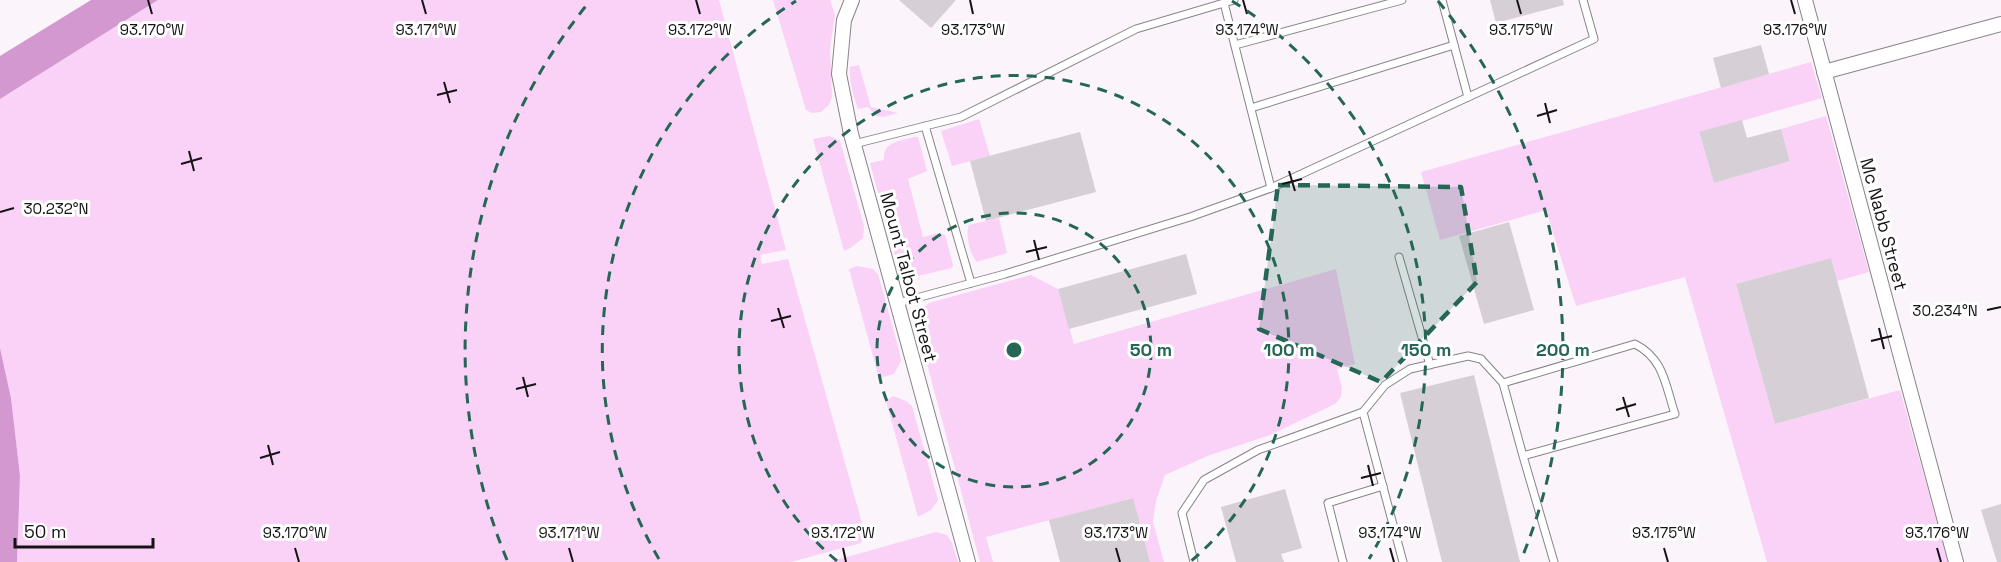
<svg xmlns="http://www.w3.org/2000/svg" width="2001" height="562" font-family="'Space Grotesk',sans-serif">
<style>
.green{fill:#fad1f7}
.water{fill:#d498d1}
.building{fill:#d6cfd6}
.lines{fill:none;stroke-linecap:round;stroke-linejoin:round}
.service-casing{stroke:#898388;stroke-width:9}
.minor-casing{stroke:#898388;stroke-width:16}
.service{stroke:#fff;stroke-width:7}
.minor{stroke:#fff;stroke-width:14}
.marked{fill:#256656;fill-opacity:0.2;stroke:#256656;stroke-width:4.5;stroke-dasharray:12 8;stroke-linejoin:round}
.ticks{fill:none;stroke:#161315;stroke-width:2}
.ring{fill:none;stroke:#256656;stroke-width:3;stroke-dasharray:10 8}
.labels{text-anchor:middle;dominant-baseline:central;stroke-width:6;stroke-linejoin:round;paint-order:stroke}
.street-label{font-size:18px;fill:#161315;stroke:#fff}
.ticks-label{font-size:15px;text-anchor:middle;fill:#161315;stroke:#fff;stroke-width:6;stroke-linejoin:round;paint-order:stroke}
.centre{fill:#256656;stroke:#fff;stroke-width:3}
.ring-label{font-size:18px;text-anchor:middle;font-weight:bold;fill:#256656;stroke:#fff;stroke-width:6;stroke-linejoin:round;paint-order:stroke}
</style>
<rect width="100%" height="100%" fill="#fbf4fb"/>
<g class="green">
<polygon points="158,0 719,0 786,250 760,255 762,264 788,259 865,534 861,543 791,562 17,562 20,476 11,398 0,348 0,99"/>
<polygon points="773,0 830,0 835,15 830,48 832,97 829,105 821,112 812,113 806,110"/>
<polygon points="1811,62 1822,98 1699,133 1714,183 1790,161 1781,129 1826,116 1869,272 1837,281 1831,258 1736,284 1775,424 1900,390 1948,562 1767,562 1685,277 1576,306 1546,210 1440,240 1421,172"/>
<path d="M 859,65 L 871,107 L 898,113 L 884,117 L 876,116 L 868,107 L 858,109 C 853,95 849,81 850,67 Z"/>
<polygon points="979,119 990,156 952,166 941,131"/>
<polygon points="829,136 840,141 864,226 863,238 852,247 844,251 813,139"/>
<path d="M 914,137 L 918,137 L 927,171 L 908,179 L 923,237 L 939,233 L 945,235 L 953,265 L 952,268 L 918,276 L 910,264 L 898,267 L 870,163 L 884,160 C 882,142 900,141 914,137 Z"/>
<path d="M 999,218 L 1007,253 L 977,262 C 970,255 965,234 969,225 Z"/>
<polygon points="857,266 873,269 878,274 899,350 901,361 894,374 879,378 849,269"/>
<polygon points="1336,269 1355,364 1337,369 1342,387 1341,397 1335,404 1270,435 1210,455 1165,475 1156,501 1153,522 1164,562 1150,562 1132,498 986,537 993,562 980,562 915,319 925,315 925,307 929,303 1031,275 1058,289 1074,344"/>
<polygon points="893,396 906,401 912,406 938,500 931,510 918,517 886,401"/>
<polygon points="936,532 947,535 952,543 958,562 829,562"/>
</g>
<g class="water">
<polygon points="91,0 158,0 0,99 0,56"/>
<polygon points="0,348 11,398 20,476 17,562 0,562"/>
</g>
<g class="building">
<polygon points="899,0 956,0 931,28"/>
<polygon points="1490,0 1563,0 1564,5 1496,23"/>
<polygon points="1761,45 1769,74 1721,88 1713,58"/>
<polygon points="1742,120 1747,138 1781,129 1790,161 1714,183 1699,132"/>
<polygon points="1080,132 1096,192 986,221 970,161"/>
<polygon points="1509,222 1534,310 1484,324 1459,236"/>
<polygon points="1186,254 1197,294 1069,329 1058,289"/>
<polygon points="1831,258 1869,398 1775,424 1736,284"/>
<polygon points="1474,375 1520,562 1442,562 1400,393"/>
<polygon points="1285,489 1302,548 1281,554 1284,562 1236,562 1221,507"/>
<polygon points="1133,498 1150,562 1060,562 1049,520"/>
<polygon points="2001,504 2001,562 1997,562 1981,510"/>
</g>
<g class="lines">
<g class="service-casing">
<g id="service">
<polyline points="1234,0 1224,3 1271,188"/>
<polyline points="1442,0 1468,97"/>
<polyline points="1235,45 1402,0"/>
<polyline points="1251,108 1454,45"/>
<polyline points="925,126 971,283"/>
<polyline points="854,144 961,117 1136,29 1224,3"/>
<polyline points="1399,257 1430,365"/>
<polyline points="898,303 1005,274 1190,217 1271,188 1594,39 1583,0"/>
<path d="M 1523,456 L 1503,383 L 1635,344 C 1664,359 1665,384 1675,414 L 1523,456 L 1554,562"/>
<polyline points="1194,562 1182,513 1204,480 1258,450 1363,412"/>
<polyline points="1343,562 1328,503 1383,486"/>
<polyline points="1403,562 1363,412 1385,385 1410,369 1468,356 1481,359 1503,383"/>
</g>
</g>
<g class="minor-casing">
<g id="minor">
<polyline points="852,0 844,20 839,74 851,134 968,562"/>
<polyline points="1805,0 1956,562"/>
<polyline points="1824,72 2001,24"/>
</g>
</g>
<use href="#service" class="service"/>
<use href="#minor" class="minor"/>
</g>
<path class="marked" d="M 1278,185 L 1461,187 L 1477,282 L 1381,382 L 1259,329 Z"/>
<path class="ticks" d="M 148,0 L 152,14M 422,0 L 426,14M 696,0 L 700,14M 970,0 L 973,14M 1243,0 L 1247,14M 1517,0 L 1521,14M 1791,0 L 1795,14M 444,82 L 450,103M 437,95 L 457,90M 1545,103 L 1550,123M 1537,116 L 1557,110M 189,151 L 194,171M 181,164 L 202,158M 1289,171 L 1295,191M 1282,184 L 1302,179M 0,212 L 14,208M 1034,240 L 1039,260M 1026,252 L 1047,247M 778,308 L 784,328M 1987,310 L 2001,307M 771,321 L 791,316M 1879,328 L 1884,349M 1871,341 L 1892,336M 523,377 L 528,397M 516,389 L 536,384M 1623,397 L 1629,417M 1616,410 L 1636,404M 268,445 L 273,465M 260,458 L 280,452M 1368,465 L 1373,486M 1361,478 L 1381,473M 295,548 L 299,562M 569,548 L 573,562M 843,548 L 846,562M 1116,548 L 1120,562M 1390,548 L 1394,562M 1664,548 L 1668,562M 1937,548 L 1941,562"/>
<g class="ring">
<circle cx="1014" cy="350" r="137"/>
<path d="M837 561A275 275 0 1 1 1191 561"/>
<path d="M659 559A412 412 0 0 1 796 1M1232 1A412 412 0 0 1 1369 559"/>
<path d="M507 560A549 549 0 0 1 590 1M1438 1A549 549 0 0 1 1521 560"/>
</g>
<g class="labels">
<g class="street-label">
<text transform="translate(1884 224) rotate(75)">Mc Nabb Street</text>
<text transform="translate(909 277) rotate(75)">Mount Talbot Street</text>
</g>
</g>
<g class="ticks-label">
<text x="152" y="35">93.170°W</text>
<text x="426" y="35">93.171°W</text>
<text x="700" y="35">93.172°W</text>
<text x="973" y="35">93.173°W</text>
<text x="1247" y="35">93.174°W</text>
<text x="1521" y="35">93.175°W</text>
<text x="1795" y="35">93.176°W</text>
<text x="56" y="214">30.232°N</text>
<text x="1945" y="316">30.234°N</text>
<text x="295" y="538">93.170°W</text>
<text x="569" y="538">93.171°W</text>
<text x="843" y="538">93.172°W</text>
<text x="1116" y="538">93.173°W</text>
<text x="1390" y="538">93.174°W</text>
<text x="1664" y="538">93.175°W</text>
<text x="1937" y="538">93.176°W</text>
</g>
<circle cx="1014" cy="350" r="9" class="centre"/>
<g class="ring-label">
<text x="1151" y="356">50 m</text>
<text x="1289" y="356">100 m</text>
<text x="1426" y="356">150 m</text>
<text x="1563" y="356">200 m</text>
</g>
<path d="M15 538v9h138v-9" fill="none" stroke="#161315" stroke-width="3"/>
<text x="24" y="538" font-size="18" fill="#161315" stroke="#ffffff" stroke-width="4.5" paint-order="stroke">50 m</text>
</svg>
